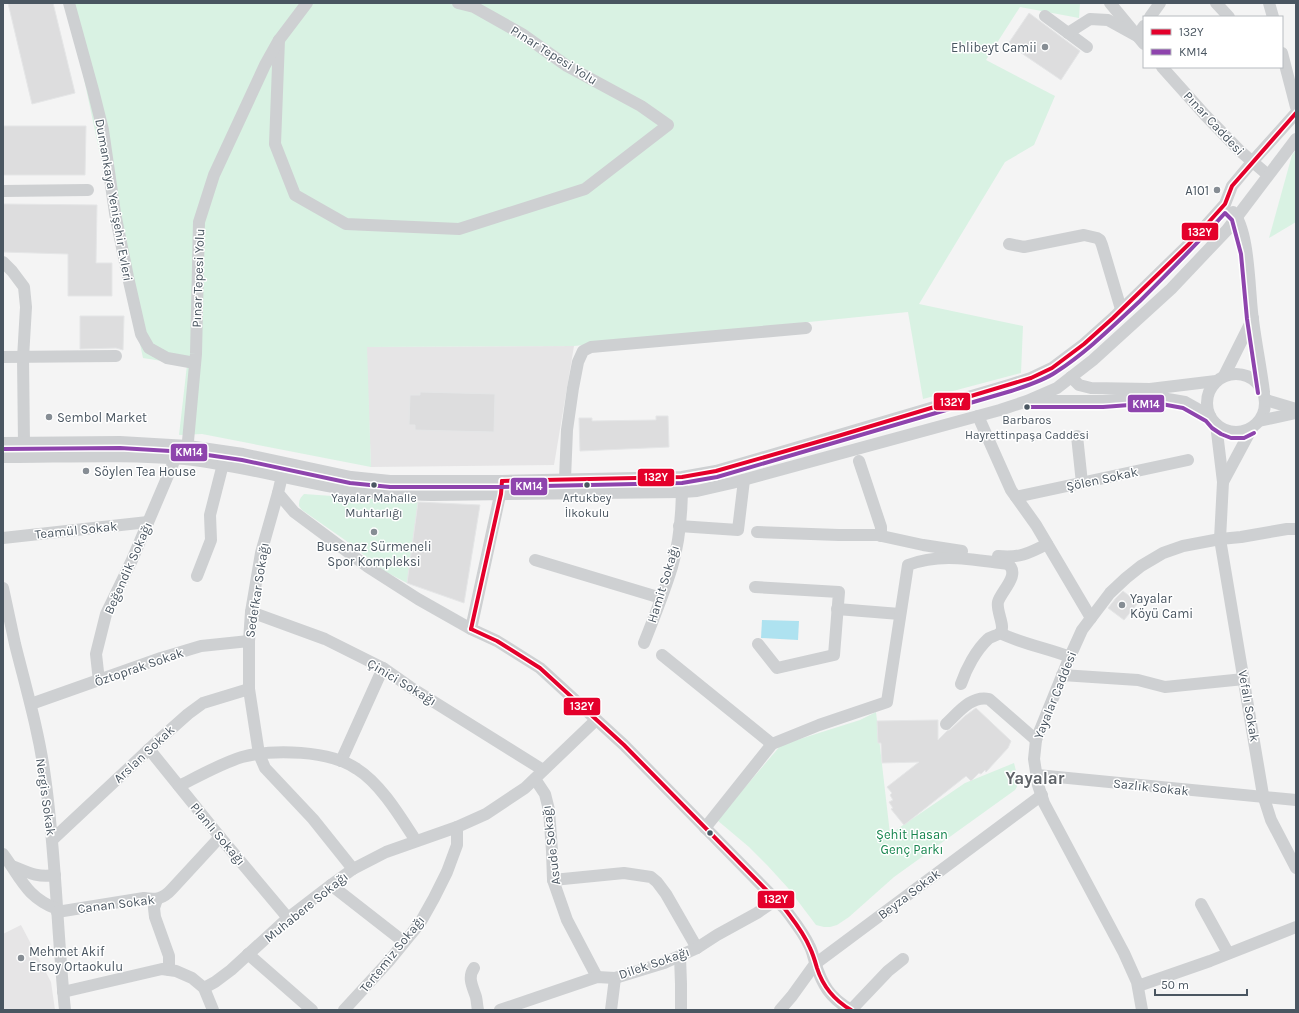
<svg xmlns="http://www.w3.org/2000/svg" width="1299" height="1013" font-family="Karla,sans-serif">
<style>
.education{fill:#e6e5e6}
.green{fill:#d9f2e3}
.water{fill:#aee2f0}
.building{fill:#ddddde;stroke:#e5e6e7}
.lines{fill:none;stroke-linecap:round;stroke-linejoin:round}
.minor{stroke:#ced0d2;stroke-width:12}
.bus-1-casing{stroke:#fff;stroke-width:7}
.bus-2-casing{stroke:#fff;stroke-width:7}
.bus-1{stroke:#e4002b;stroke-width:4}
.bus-2{stroke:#8e44ad;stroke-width:4}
.poi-dot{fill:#868d94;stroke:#fff;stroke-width:1.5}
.bus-dot{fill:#4a5661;stroke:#fff;stroke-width:1.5}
.labels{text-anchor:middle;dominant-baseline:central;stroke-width:3;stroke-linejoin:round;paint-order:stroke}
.bus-label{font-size:12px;fill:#4a5661;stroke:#fff}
.poi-label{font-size:13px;fill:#4a5661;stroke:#fff;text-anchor:start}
.street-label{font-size:13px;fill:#4a5661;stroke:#fff}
.park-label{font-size:13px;fill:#17864f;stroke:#fff}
.district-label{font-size:17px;font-weight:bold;fill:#5f6368;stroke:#fff}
.line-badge{stroke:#fff;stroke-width:1.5}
.badge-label{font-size:11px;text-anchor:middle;font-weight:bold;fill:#fff}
</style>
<rect width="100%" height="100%" fill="#f4f4f4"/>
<g class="education">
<polygon points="574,346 554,465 371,467 366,347"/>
<polygon points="21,925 51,982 55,1010 3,1010 3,934"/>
</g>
<g class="green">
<polygon points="68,3 1080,3 1079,18 1020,7 986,60 1055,96 1034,145 1005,162 919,304 1023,326 1021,373 923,399 908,312 574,346 367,347 371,467 202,434 179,435 187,365 143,358"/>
<polygon points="1296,150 1296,222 1269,238 1292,155"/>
<path d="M 304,494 L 418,502 L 407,583 L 384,571 L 345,540 L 302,510 L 299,506 C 299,500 300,498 304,494 Z"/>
<path d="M 876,712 L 890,834 L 965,783 L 1014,763 C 1016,772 1021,782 1015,790 L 894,877 L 849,917 L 837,925 L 830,927 L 824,927 L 816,925 L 788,888 L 767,865 L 749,847 L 717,820 L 781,745 L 860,720 Z"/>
</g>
<polygon class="water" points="762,620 799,621 798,640 761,638"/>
<g class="building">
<polygon points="8,3 53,3 75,93 32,104"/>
<polygon points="1029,13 1080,51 1061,80 1008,44"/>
<polygon points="3,126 86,126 85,175 3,175"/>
<polygon points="3,204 97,205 96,263 112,263 112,296 68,296 68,254 3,252"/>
<polygon points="80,316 124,316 123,350 116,348 80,349"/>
<polygon points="420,392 495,394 494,432 415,430 415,425 409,425 410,395 420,395"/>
<polygon points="656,416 668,416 669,447 580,451 579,418 592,418 592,421 656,420"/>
<polygon points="418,502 480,505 464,603 407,583"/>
<polygon points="1123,591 1138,603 1124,620 1108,608 1116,598"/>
<polygon points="976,708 1011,741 1008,748 986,772 985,770 981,774 979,773 971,781 966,776 904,825 891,809 893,808 889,802 893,800 890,795 892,793 887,787 919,762 882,763 881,743 878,743 877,721 938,720 938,740 947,731 951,729 965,716"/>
</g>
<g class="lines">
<g class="minor">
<polyline points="69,3 93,90 103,130 115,213 128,277 141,334 149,348 167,358 195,363"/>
<polyline points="1110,3 1144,44"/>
<polyline points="1216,3 1229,17"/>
<polyline points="1269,3 1273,17"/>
<polyline points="1045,16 1087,47"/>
<polyline points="1150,17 1160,3"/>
<polyline points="1068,33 1090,19 1108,20 1137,36 1144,26"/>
<polyline points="279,40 275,144 295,195 346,224 459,229 585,189 668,125 641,106 567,66 522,34 474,7 458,3"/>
<polyline points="1282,53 1296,107"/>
<polyline points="1162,67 1205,115 1240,151 1268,175"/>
<polyline points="3,191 88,190"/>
<path d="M 1233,212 C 1250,230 1249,294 1253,320 C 1256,344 1261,368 1264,392"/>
<polyline points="1009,244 1024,247 1084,235 1097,238 1100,240 1102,245 1121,309"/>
<polyline points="3,262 12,271 24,287 26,307 23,358 24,444"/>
<polyline points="3,357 116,356"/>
<circle cx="1236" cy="403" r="29"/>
<polyline points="1224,376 1253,318"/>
<polyline points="1071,377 1079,385 1091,388 1150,389 1216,381"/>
<polyline points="1266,400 1296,409"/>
<polyline points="1033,401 1103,401 1156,397 1185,402 1210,416"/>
<polyline points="978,416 1011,490 1036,525 1091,618"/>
<polyline points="1259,421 1296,413"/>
<polyline points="1216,424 1223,482 1220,539 1263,795 1271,820 1296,868"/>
<polyline points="1077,436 1082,483"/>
<polyline points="3,443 120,442 188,446 243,454 351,477 390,481 502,481 682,477 716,471 761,458 1009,385 1031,378 1052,368 1084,344 1113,318 1190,243 1225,204 1232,186 1252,162 1296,113"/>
<polyline points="187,452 196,354 199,222 214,175 265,65 279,40 307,3"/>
<path d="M 3,457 C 64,457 125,454 185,459 C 239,465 291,480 344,489 C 373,494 402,494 432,495 L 682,492 L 697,491 L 732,483 L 1000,410 L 1027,401 L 1057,388 L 1093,360 L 1171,289 L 1227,230 L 1296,139"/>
<polyline points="859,461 881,527 881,536"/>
<path d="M 282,476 L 278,493 L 294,512 L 368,567 L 418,599 L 471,629 L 497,641 L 540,668 L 624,745 L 785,909 C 793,920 803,932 809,945 C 812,950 813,956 815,962 C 822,985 830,998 851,1010"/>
<polyline points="565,479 567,430 573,388 578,362 583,351 591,347 806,328"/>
<polyline points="1223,482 1252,428"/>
<polyline points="278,493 261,553 251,612 249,641 249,689 259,754 265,768 313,819 353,869"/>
<polyline points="1016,497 1188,460"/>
<polyline points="679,526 738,530 744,480"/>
<polyline points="757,532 839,535 877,535 923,545 962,551"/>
<polyline points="3,538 148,522"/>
<path d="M 998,556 C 1019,558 1028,554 1047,544"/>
<polyline points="535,560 661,598"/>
<polyline points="197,576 211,540 210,515 223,464"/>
<polyline points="755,587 839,592 834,655 777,668 758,644"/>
<path d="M 3,588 C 7,606 11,625 15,644 C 26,688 39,732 45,777 C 56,854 57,933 65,1010"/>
<polyline points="837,609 900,614"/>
<polyline points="251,612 325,639 383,668 410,687 543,770"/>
<polyline points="471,629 502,486"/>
<path d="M 1000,633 C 1022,644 1047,648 1070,657"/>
<path d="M 644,643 C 654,618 664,593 672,567 C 680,540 682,512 682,484"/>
<polyline points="662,655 772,744"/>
<polyline points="1062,675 1138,680 1165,687 1244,679"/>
<polyline points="99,681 96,654 106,614 132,560 175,459"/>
<polyline points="31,704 161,658 201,646 249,641"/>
<path d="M 946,724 C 958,713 971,695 989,699 L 1036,740"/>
<polyline points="149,749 220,837 288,918"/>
<polyline points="341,761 383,668"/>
<polyline points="1037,775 1296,800"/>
<polyline points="535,779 545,794 549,810 552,851 553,880 567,920 597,977"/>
<path d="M 179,786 C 197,777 222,763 242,757 C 273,749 330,750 357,769 C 381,784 401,818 416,841"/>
<path d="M 705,828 L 772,744 L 819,725 L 887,702 L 908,565 C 941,552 974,560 1008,564 C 1021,575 1001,591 998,602 C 996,611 1005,625 1001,632 C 998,636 991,636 988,639 C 976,650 966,669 961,684"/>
<polyline points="52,840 161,738 188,714 203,703 249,689"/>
<path d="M 3,854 C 21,878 26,897 57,909"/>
<path d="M 12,866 C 27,872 37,878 55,875"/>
<polyline points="553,880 624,873 651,877 657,882 666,894 697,948"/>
<polyline points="331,885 404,942"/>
<polyline points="157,899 154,908 155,917 169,956 169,970"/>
<polyline points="1201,904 1228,953"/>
<path d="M 57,912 L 144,898 C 156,900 163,899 172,889 L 220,837"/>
<polyline points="248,954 312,1010"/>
<polyline points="680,956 681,984 681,1010"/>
<path d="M 474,968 C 467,978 473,987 476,997 C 477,1001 477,1006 478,1010"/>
<polyline points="1138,986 1210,961 1296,927"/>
<polyline points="204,988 213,1010"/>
<polyline points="63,992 162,969 176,971 192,978 204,988 215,982 231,970 288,918 331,885 353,869 386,852 457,827 486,814 525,788 596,720"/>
<polyline points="344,1010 389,961 420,923 434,898 447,872 457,845 457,827"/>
<polyline points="500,1010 597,977 615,978 664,963 697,948 717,935 757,913 776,900"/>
<polyline points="611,1010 615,978"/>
<polyline points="780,1010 792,996 815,964 1042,795"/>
<polyline points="851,1010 888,971 903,959"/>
<polyline points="1142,1010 1137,982 1124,953 1044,803 1038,785 1034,759 1036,740 1068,661 1082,630 1110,593 1126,578 1141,566 1163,553 1183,546 1220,539 1241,537 1287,529 1296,529"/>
</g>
<g class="bus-1-casing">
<g id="bus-1">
<polyline points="502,481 682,477 716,471 838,436 1031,378 1052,368 1084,344 1113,318 1190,243 1225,204 1232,186 1296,113"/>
<path d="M 471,629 L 497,641 L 540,668 L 624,745 L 785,909 C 794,921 804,933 810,948 C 813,954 815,961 817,968 C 823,987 834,1000 851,1010"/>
<polyline points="471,629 501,494 502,481"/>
</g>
</g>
<g class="bus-2-casing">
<g id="bus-2">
<polyline points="1027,407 1103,407 1156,403 1183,408 1206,421 1212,428 1221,434 1231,438 1244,438 1254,433"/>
<path d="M 3,449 L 120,448 L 187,452 L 242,460 L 350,483 L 390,487 L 502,487 L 682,483 L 717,477 L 1011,391 C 1026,386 1043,381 1056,372 C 1087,352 1113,326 1140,301 C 1169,272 1198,243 1225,213 L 1232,220 L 1241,254 L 1247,319 L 1258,393"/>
</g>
</g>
<use href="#bus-1" class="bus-1"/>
<use href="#bus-2" class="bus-2"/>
</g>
<g class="poi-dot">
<circle cx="1045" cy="47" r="4"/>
<circle cx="1217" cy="190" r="4"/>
<circle cx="49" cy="417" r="4"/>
<circle cx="86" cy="471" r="4"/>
<circle cx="374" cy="532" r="4"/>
<circle cx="1122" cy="605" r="4"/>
<circle cx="21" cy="958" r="4"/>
</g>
<g class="bus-dot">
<circle cx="1027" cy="407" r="3.5"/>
<circle cx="374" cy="485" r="3.5"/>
<circle cx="587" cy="485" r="3.5"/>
<circle cx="710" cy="833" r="3.5"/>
</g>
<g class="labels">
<g class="bus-label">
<text x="1027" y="420">Barbaros<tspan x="1027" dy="15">Hayrettinpaşa Caddesi</tspan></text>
<text x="374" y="498">Yayalar Mahalle<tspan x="374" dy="15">Muhtarlığı</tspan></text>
<text x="587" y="498">Artukbey<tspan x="587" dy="15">İlkokulu</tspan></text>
</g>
<g class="poi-label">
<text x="1037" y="47" text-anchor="end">Ehlibeyt Camii</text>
<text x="1209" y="190" text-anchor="end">A101</text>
<text x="57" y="417">Sembol Market</text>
<text x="94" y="471">Söylen Tea House</text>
<text x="374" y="546" text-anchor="middle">Busenaz Sürmeneli<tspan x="374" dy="15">Spor Kompleksi</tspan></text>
<text x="1130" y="598">Yayalar<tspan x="1130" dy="15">Köyü Cami</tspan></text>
<text x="29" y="951">Mehmet Akif<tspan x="29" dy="15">Ersoy Ortaokulu</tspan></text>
</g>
<g class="street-label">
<text transform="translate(554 55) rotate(32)">Pınar Tepesi Yolu</text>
<text transform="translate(1214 123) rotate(47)">Pınar Caddesi</text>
<text transform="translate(114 200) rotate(80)">Dumankaya Yenişehir Evleri</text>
<text transform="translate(198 278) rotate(-88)">Pınar Tepesi Yolu</text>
<text transform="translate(1102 479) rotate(-12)">Şölen Sokak</text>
<text transform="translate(76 530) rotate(-6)">Teamül Sokak</text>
<text transform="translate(128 568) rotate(-66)">Beğendik Sokağı</text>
<text transform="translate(663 584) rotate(-73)">Hamit Sokağı</text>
<text transform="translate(257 590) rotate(-81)">Sedefkar Sokağı</text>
<text transform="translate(139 667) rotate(-19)">Öztoprak Sokak</text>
<text transform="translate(402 682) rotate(31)">Çinici Sokağı</text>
<text transform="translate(1055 695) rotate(-68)">Yayalar Caddesi</text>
<text transform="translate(1249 706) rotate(80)">Vefalı Sokak</text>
<text transform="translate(144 754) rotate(-43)">Arslan Sokak</text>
<text transform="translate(1151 787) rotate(6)">Sazlık Sokak</text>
<text transform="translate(46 797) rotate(82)">Nergis Sokak</text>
<text transform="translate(218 834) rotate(50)">Planlı Sokağı</text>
<text transform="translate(551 845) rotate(-97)">Asude Sokağı</text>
<text transform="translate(909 894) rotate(-37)">Beyza Sokak</text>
<text transform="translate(116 904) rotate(-7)">Canan Sokak</text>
<text transform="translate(306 907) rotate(-39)">Muhabere Sokağı</text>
<text transform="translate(392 954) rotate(-51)">Tertemiz Sokağı</text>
<text transform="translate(654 963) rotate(-19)">Dilek Sokağı</text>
</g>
<g class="park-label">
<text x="912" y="834">Şehit Hasan<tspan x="912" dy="15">Genç Parkı</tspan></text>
</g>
<g class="district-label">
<text x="1035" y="778">Yayalar</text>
</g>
</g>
<g class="line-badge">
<rect x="1181" y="222" width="38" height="19" rx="4" fill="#e4002b"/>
<rect x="933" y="392" width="38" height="19" rx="4" fill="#e4002b"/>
<rect x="1127" y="394" width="38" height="19" rx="4" fill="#8e44ad"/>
<rect x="170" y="443" width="38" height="19" rx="4" fill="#8e44ad"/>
<rect x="637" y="468" width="38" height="19" rx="4" fill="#e4002b"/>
<rect x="510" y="477" width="38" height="19" rx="4" fill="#8e44ad"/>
<rect x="563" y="697" width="38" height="19" rx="4" fill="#e4002b"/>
<rect x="757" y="890" width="38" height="19" rx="4" fill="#e4002b"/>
</g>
<g class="badge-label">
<text x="1200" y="236">132Y</text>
<text x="952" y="406">132Y</text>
<text x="1146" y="408">KM14</text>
<text x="189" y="456">KM14</text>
<text x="656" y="481">132Y</text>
<text x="529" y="490">KM14</text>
<text x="582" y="710">132Y</text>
<text x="776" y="903">132Y</text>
</g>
<rect width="1299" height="1013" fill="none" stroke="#4a5661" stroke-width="8"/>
<rect x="1143" y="16" width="140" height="52" fill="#ffffff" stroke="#b7bbc0"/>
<rect x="1151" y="29" width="20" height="6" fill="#e4002b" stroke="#b7bbc0"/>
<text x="1179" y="36" font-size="12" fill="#4a5661">132Y</text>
<rect x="1151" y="49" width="20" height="6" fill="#8e44ad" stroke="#b7bbc0"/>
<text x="1179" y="56" font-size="12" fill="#4a5661">KM14</text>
<path d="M1155 989v6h92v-6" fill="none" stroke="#4a5661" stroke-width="2"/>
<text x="1161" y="989" font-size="12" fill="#4a5661" stroke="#ffffff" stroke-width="3" paint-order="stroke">50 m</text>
</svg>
